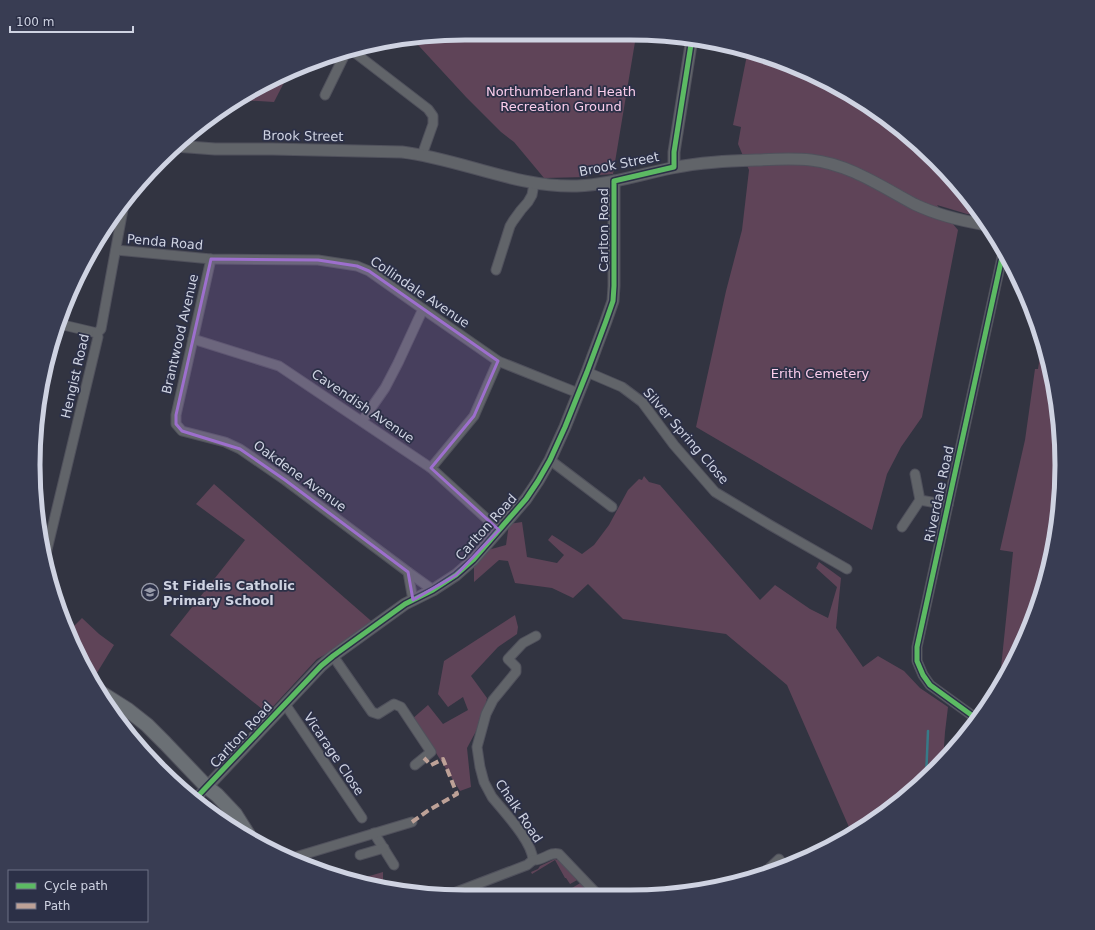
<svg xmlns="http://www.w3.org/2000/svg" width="1095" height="930" font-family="'DejaVu Sans',sans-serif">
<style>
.green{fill:#5f4458}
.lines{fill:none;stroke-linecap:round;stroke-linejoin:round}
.stream{stroke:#377a88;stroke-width:2.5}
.minor-casing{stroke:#50515c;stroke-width:11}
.tertiary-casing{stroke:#50515c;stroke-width:13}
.primary-casing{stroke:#50515c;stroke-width:16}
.minor{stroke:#616469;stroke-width:9}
.tertiary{stroke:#616469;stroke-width:11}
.primary{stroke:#6b7075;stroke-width:14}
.quiet{stroke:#bda197;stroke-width:4;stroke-dasharray:8 4;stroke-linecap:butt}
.cycleway-casing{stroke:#2c3047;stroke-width:8}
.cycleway{stroke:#5cba63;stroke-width:5}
.marked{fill:#9d6fcd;fill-opacity:0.2;stroke:#9d6fcd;stroke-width:3;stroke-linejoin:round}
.labels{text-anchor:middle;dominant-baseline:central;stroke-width:3.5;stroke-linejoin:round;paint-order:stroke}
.park-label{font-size:13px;fill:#facdeb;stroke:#2c3047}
.street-label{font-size:13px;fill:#cfd3e2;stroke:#2c3047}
.poi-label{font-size:13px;font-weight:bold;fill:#cfd3e2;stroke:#2c3047;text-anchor:start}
.rim{fill:none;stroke:#cfd3e2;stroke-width:5}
</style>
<rect width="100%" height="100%" fill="#323441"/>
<g class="green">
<polygon points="465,33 636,36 613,174 600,175 597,171 593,171 588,175 587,177 544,178 514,142 501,132 466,97 419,46 411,40"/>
<polygon points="748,50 821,77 893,122 955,180 980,216 967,214 937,205 958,230 922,417 901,447 887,474 872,530 696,427 726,291 742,230 749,170 738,144 741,127 733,125"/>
<polygon points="290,71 274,102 240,100 274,78"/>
<polygon points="1042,344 1054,381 1062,465 1054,549 1029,631 999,687 1013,552 1000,550 1025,440 1035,369 1038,369"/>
<polygon points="644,476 649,482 660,485 760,600 775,585 810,609 828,618 837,587 816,568 819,562 841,578 836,628 863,667 878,656 904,671 920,688 948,707 945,732 943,761 935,771 870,824 852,834 787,685 726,634 623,619 588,584 573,598 552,588 515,583 508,561 499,560 474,582 474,563 488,550 506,545 509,524 522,522 527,557 557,563 564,555 548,540 552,535 582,554 594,545 609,525 628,490 639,479 642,480"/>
<polygon points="214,484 377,626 317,659 267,713 170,635 245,540 196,504"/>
<polygon points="515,615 518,627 517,634 498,647 471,676 487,698 482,720 467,748 471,787 460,791 436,753 411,720 428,705 443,724 468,710 463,697 448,707 438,694 444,661"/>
<polygon points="82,618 99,634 114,645 95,676 88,672 67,633"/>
<polygon points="555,859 563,862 579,879 570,884 566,878 565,878 555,860 532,874 531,872 538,869 540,866"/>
<polygon points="383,872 383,885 356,880"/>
<polygon points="582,882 596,897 578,897 572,888"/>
</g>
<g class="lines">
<polyline class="stream" points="926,778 928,731"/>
<g class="minor-casing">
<g id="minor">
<polyline points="350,49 428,109 433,116 433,124 422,155"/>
<polyline points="325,95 347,50"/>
<polyline points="116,250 211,259 318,260 357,266 369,271 423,309 498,361 578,393"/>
<polyline points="211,259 176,415 176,424 182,431 225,442 240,449 285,480 408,572 433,590"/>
<polyline points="496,270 510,226 513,221 521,210 528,202 532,195 534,184"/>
<polyline points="59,324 97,333"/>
<polyline points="97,333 101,329 124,204"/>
<polyline points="193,339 279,366 431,468 499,530"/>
<polyline points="587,372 622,387 642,402 674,445 715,492 770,525 847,569"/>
<polyline points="362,421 385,388 398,363 423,309"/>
<polyline points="550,460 612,507"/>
<polyline points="431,468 474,416 498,361"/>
<polyline points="915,474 920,500 948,505"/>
<polyline points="902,527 920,500"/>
<polyline points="46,554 98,337 97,333"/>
<polyline points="408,572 413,600"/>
<polyline points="333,656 372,712 378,714 394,704 401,707 431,752 415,765"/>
<polyline points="285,704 362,818"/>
<polyline points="977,719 930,685 923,675 917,661 917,647 1004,248"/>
<polyline points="120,722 128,710"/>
<polyline points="196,798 207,787"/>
<polyline points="374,833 394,865"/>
<polyline points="360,855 384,848"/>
<polyline points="292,858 412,822"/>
<path d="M 533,860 C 532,841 504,812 492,797 L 484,782 L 480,767 L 477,747 L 486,714 L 493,700 L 516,672 L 516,667 L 508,659 L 523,643 L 536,636"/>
<path d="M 533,860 C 543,861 550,851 559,854 L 600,897"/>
<polyline points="763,874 779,859 785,867"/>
<polyline points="446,896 527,865 533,860"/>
</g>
</g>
<g class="tertiary-casing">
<g id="tertiary">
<path d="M 175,146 L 215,149 L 272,149 L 402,152 C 461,159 517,188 577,186 C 608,185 642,174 672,168 C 700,162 729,161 757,160 C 775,159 793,158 811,160 C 849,164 882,187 914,204 C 937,215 962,221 987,225"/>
<polyline points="674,167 674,152 692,38"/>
<polyline points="207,787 321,666 333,656 405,604 433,590 456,575 473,560 526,499 538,481 550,460 565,427 587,372 606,321 613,301 614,286 614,181"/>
</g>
</g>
<g class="primary-casing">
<polyline id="primary" points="98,691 128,710 147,725 165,743 207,787 217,795 235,814 252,841"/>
</g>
<use href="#minor" class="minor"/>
<use href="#tertiary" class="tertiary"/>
<use href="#primary" class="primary"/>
<polyline class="quiet" points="412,822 429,810 457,794 443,759 431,765 424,758"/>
<g class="cycleway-casing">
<g id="cycleway">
<polyline points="977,719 930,685 923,675 917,661 917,647 1004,248"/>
<polyline points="196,798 321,666 333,656 405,604 433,590 456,575 473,560 526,499 538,481 550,460 565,427 587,372 606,321 613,301 614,286 614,181 674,167 674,152 692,38"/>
</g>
</g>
<use href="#cycleway" class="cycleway"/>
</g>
<path class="marked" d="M 211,259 L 318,260 L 357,266 L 369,271 L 498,361 L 474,416 L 431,468 L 499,530 L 456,575 L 413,600 L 408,572 L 285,480 L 240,449 L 182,431 L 176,424 L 176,415 Z"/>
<defs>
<g id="school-ring" transform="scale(0.9)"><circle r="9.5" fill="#2c3047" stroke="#989baa" stroke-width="1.5"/><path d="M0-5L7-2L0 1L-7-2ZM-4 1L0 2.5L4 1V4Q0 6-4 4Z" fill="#989baa"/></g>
</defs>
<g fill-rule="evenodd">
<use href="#school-ring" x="150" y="592"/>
</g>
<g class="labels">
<g class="park-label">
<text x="561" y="91">Northumberland Heath<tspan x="561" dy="15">Recreation Ground</tspan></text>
<text x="820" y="373">Erith Cemetery</text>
</g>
<g class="street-label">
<text transform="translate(303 136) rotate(1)">Brook Street</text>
<text transform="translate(619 164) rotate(-11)">Brook Street</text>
<text transform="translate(603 230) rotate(-90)">Carlton Road</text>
<text transform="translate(165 242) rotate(5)">Penda Road</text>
<text transform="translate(420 292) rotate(34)">Collindale Avenue</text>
<text transform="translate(180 334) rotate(-77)">Brantwood Avenue</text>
<text transform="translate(75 376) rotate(-77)">Hengist Road</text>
<text transform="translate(363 406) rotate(34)">Cavendish Avenue</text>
<text transform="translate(686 436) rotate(49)">Silver Spring Close</text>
<text transform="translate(300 476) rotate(36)">Oakdene Avenue</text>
<text transform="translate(939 494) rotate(-78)">Riverdale Road</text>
<text transform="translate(486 527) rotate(-48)">Carlton Road</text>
<text transform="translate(241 735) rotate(-47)">Carlton Road</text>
<text transform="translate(334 754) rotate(56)">Vicarage Close</text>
<text transform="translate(519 811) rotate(56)">Chalk Road</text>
</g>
<g class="poi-label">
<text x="163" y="585">St Fidelis Catholic<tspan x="163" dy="15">Primary School</tspan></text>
</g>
</g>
<path d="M0 0H1095V930H0ZM465 40H630A425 425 0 0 1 1055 465V465A425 425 0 0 1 630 890H465A425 425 0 0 1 40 465V465A425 425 0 0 1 465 40Z" fill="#393d53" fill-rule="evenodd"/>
<path class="rim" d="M465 40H630A425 425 0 0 1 1055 465V465A425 425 0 0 1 630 890H465A425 425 0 0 1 40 465V465A425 425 0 0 1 465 40Z"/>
<rect x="8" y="870" width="140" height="52" fill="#2c3047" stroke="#6d7185"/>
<rect x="16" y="883" width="20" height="6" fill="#5cba63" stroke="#6d7185"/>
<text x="44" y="890" font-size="12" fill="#cfd3e2">Cycle path</text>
<rect x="16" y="903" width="20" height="6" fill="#bda197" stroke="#6d7185"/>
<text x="44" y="910" font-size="12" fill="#cfd3e2">Path</text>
<path d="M10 26v6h123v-6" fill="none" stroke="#cfd3e2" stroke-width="2"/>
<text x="16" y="26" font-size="12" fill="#cfd3e2" stroke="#2c3047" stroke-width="3" paint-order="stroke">100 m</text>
</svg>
